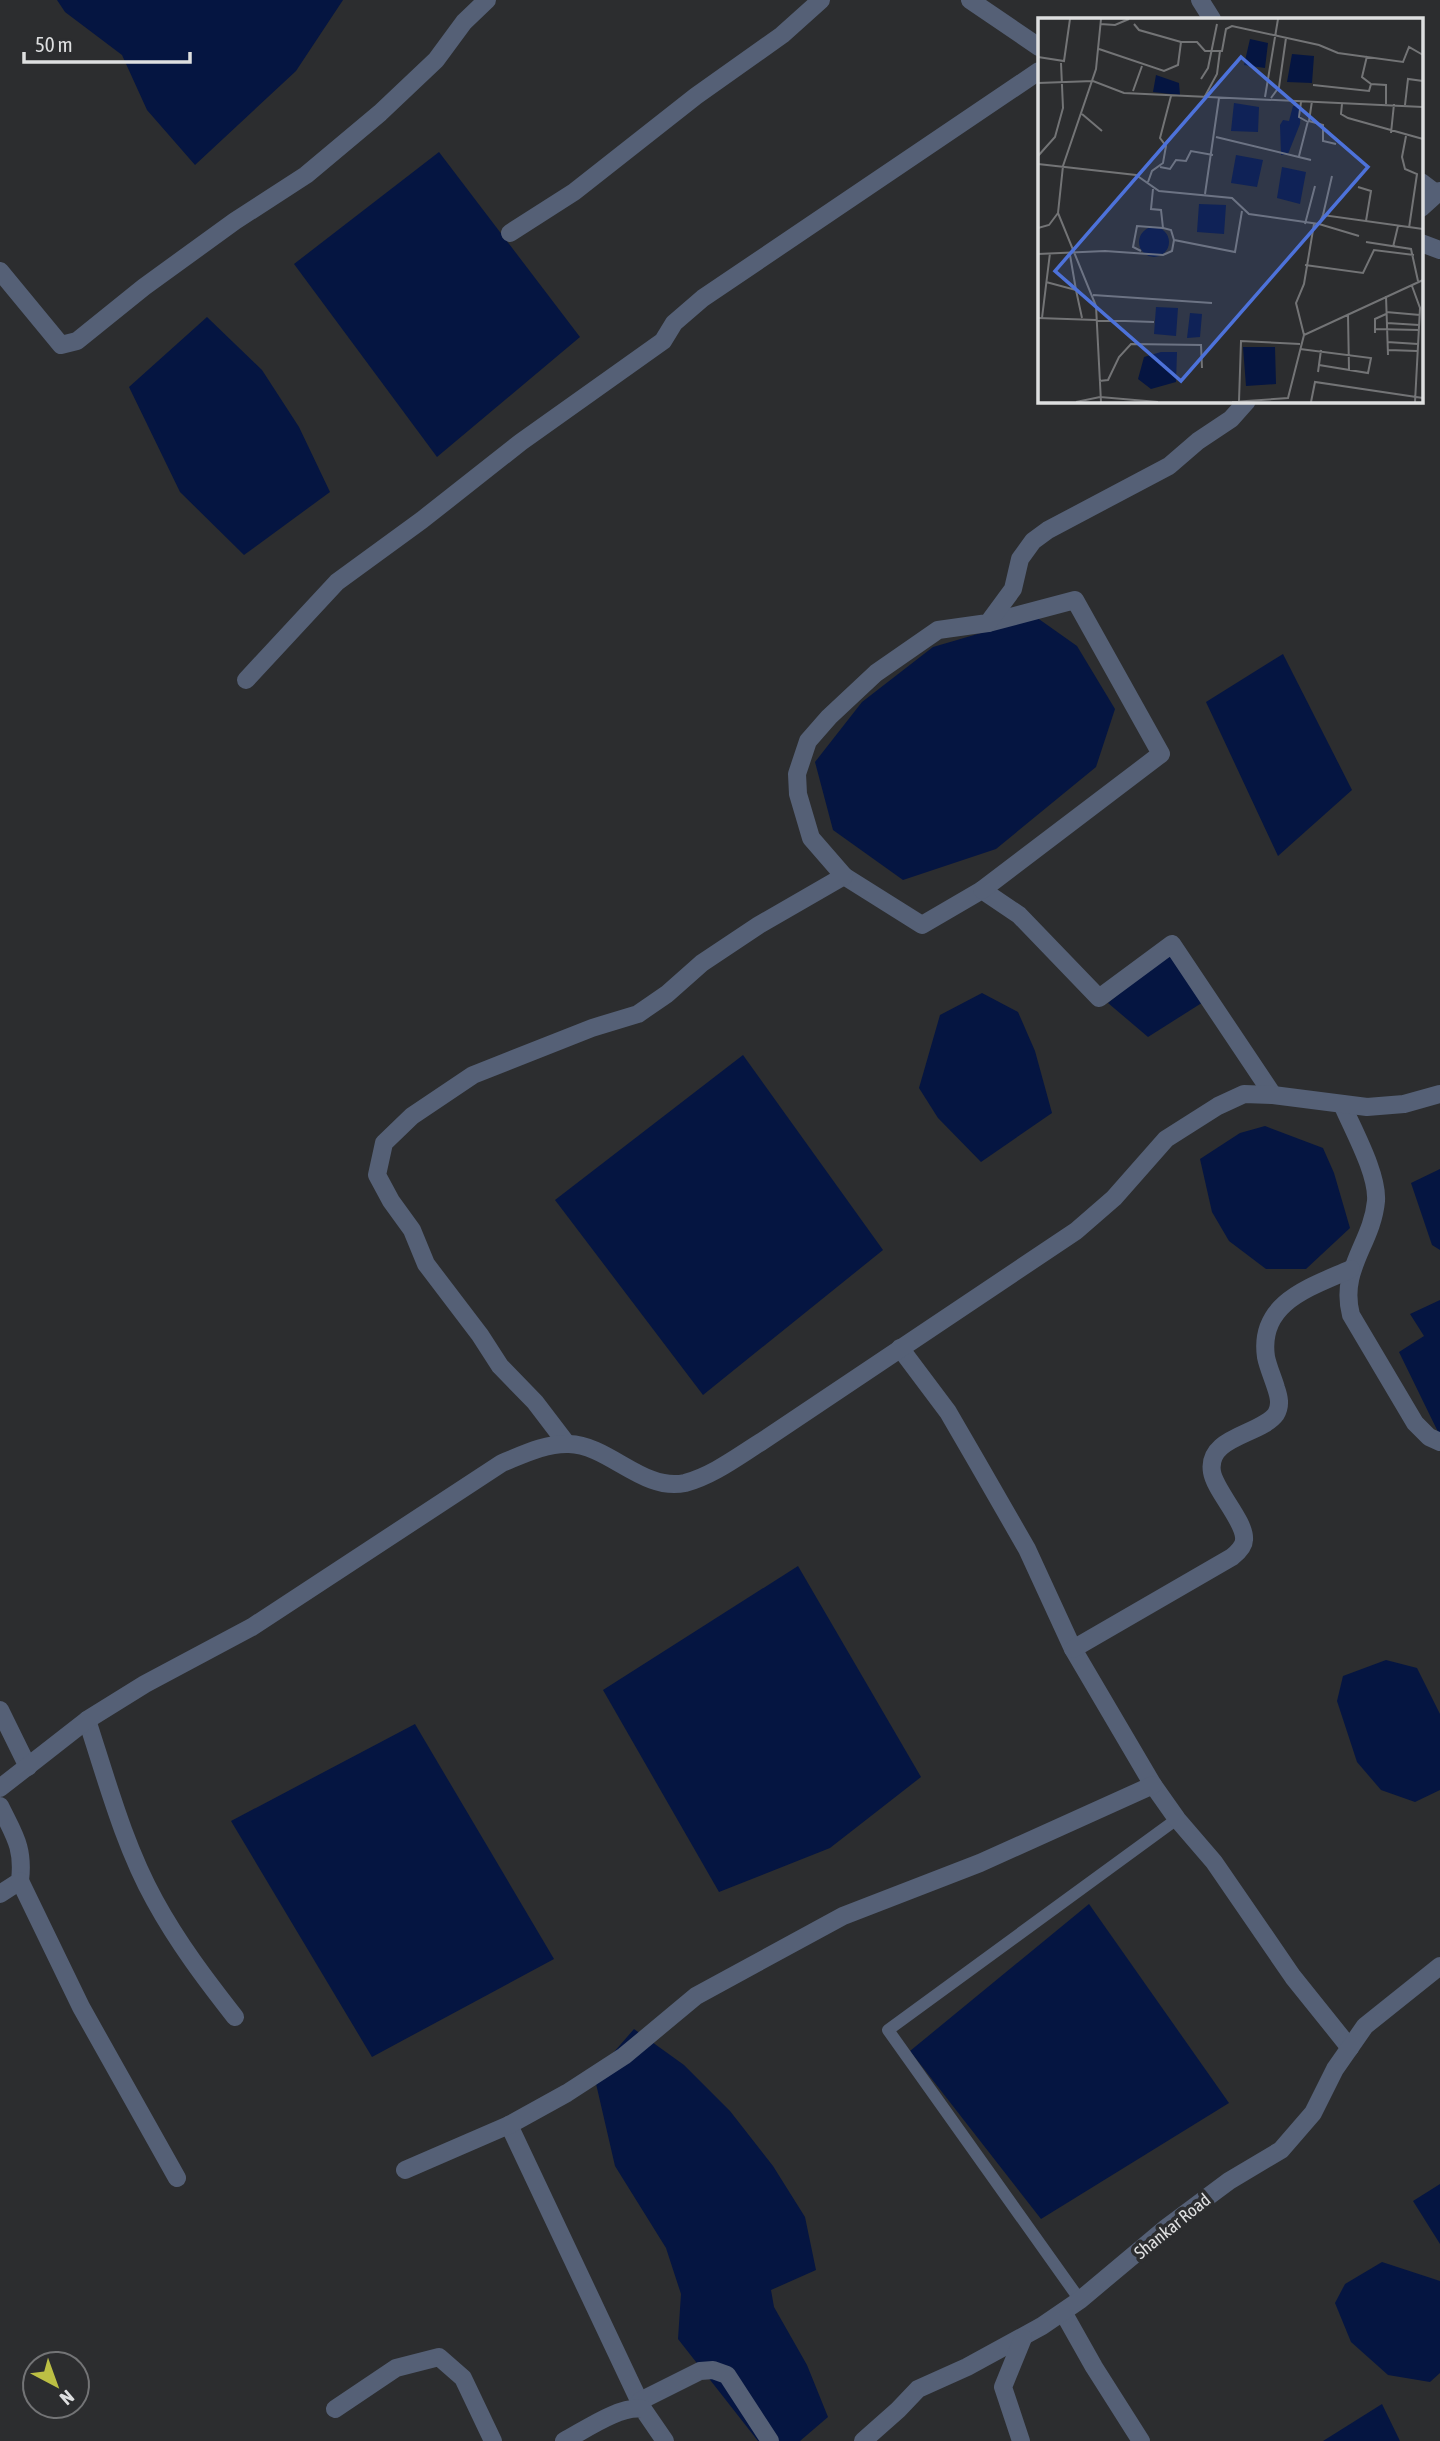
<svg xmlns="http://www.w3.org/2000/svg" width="1440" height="2441" font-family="'Asap Condensed',sans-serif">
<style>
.water{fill:#051541}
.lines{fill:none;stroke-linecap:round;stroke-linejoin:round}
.service{stroke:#556076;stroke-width:12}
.minor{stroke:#556076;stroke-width:18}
.labels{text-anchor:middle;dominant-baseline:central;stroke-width:7;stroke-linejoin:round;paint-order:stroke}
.street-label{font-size:18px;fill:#dedfe0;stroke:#2c2d2f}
.inset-road{fill:none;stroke:#737476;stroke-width:2}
.view{fill:#4d72da;fill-opacity:0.15;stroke:#4d72da;stroke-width:3.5}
.inset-edge{fill:none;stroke:#dedfe0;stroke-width:3.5}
</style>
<rect width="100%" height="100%" fill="#2c2d2f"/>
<g class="water">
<polygon points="57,0 343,0 296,71 195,165 147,110 122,55 65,12"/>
<polygon points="439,152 580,337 437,457 294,264"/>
<polygon points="207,317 262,370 299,427 330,492 244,555 180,492 129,387"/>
<polygon points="1036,617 1077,646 1115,709 1096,767 996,849 903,880 833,830 815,762 862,702 933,647"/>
<polygon points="1283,654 1352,790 1278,856 1206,702"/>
<polygon points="1175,947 1208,999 1148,1037 1108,1003"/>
<polygon points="982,993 1018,1012 1035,1051 1052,1113 981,1162 938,1118 919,1088 940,1015"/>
<polygon points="743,1055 883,1250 703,1395 555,1200"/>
<polygon points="1265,1126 1323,1148 1334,1173 1350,1228 1306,1269 1266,1269 1229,1241 1212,1212 1200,1159 1240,1133"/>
<polygon points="1440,1169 1440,1250 1432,1245 1411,1183"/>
<polygon points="1440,1300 1440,1436 1399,1352 1424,1336 1410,1314"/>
<polygon points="798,1566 921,1777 830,1848 719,1892 603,1690"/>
<polygon points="1386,1660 1417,1668 1440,1714 1440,1790 1415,1802 1381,1790 1357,1762 1337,1701 1343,1676"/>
<polygon points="415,1724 554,1959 372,2057 231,1821"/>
<polygon points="1089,1904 1229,2103 1041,2219 910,2051"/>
<polygon points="634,2029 684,2065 730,2111 773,2166 805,2217 816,2270 771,2290 774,2307 807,2365 828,2417 800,2441 758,2441 678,2339 681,2294 666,2248 615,2166 594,2075"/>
<polygon points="1440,2184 1440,2244 1413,2201"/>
<polygon points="1382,2262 1440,2281 1440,2373 1430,2382 1388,2375 1351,2342 1335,2303 1345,2284"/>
<polygon points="1382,2404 1400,2441 1323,2441"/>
</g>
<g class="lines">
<polyline class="service" points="1080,2300 888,2030 1177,1819"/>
<g class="minor">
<polyline points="970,0 1039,47"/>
<polyline points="1200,0 1212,19"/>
<polyline points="1421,182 1437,194"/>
<polyline points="1421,208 1440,191"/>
<polyline points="510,233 574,192 696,96 782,35 821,0"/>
<polyline points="1421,243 1440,250"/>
<polyline points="0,271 61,345 77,341 144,287 235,221 306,175 380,113 436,60 464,22 487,0"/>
<polyline points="246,680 337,582 422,520 521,442 663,341 674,323 703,298 1039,71"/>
<polyline points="844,876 922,925 982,890 1019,915 1099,998 1172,944 1273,1095"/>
<polyline points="982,890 1161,754 1075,600 988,623"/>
<path d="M 1342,1104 C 1353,1130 1378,1174 1376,1201 C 1372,1244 1339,1269 1351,1315 L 1415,1423 L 1429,1437 L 1440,1442"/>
<polyline points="900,1348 948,1412 977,1462 1027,1549 1073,1649 1153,1785 1177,1819 1214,1862 1293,1977 1350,2048"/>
<polyline points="567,1444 535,1402 500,1366 480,1335 426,1264 412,1230 391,1201 377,1175 384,1143 412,1116 473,1075 592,1028 638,1014 667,994 702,963 759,925 844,876 811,838 798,794 797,774 808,741 829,717 876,673 938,630 988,623 1013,589 1020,559 1033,541 1048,530 1169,466 1198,441 1231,419 1247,401"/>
<path d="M 1073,1649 L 1232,1557 C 1237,1553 1244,1546 1244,1540 C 1246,1522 1215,1491 1212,1472 C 1206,1436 1261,1435 1276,1414 C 1281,1405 1279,1397 1276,1388 C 1273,1378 1268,1367 1266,1357 C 1258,1302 1311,1287 1351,1269"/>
<polyline points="0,1710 28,1767"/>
<path d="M 87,1720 C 107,1781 124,1845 155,1901 C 178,1943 206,1980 235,2017"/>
<path d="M 0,1788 L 87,1720 L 145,1684 L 252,1627 L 502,1463 C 522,1455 546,1443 569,1444 C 609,1445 643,1492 685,1483 C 712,1476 737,1457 761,1442 L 1076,1231 L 1114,1198 L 1166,1139 L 1218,1106 L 1244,1094 L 1273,1095 L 1367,1107 L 1404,1104 L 1440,1094"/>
<path d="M 0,1806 C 14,1835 24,1847 20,1881 L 0,1894"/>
<polyline points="20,1881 81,2007 177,2178"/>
<polyline points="509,2125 643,2409"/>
<polyline points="405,2170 509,2125 567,2093 624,2056 696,1996 843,1916 980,1863 1153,1785"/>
<polyline points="1063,2312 1094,2367 1141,2441"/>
<polyline points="640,2401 700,2371 713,2370 727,2375 770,2441"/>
<polyline points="335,2409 396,2368 439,2357 463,2378 493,2441"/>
<path d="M 564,2441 C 585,2430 620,2405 643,2409 L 665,2441"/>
<polyline points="863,2441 898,2410 918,2389 967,2367 1042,2326 1080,2300 1166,2228 1229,2181 1281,2150 1313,2113 1335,2069 1365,2026 1440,1966"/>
<polyline points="1021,2441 1003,2387 1023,2338"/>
</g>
</g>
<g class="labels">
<g class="street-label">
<text transform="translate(1172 2226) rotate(-39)">Shankar Road</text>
</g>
</g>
<g transform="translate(1038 18)">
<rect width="385" height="385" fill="#2c2d2f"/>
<path d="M 212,21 L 230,25 L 227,50 L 206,47 ZM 254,36 L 276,38 L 274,65 L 249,64 ZM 118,57 L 141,65 L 142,77 L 115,74 ZM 196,85 L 221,89 L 220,114 L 193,113 ZM 255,88 L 263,88 L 262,106 L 250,136 L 243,137 L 242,107 L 245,102 L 251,103 ZM 198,137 L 225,142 L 219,169 L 193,165 ZM 244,149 L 268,154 L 262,186 L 239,180 ZM 161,186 L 188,187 L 186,216 L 159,214 ZM101 224a15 15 0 1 1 30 0a15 15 0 1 1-30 0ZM 118,289 L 140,290 L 138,318 L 116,316 ZM 152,295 L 164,296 L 162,319 L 149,320 ZM 205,329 L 237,329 L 238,366 L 208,368 ZM 123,334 L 139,334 L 138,364 L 113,371 L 100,361 L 106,339 Z" fill="#051541"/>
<path class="inset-road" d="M 63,1 L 58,51 L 25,148 L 20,195 L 58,288 L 63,384M 62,6 L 77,7 L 91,1M 96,6 L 101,12 L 143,24 L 159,24 L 167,33 L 184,33 L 188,11 L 194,8 L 281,27 L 300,35 L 365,44 L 371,29 L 385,37M 61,31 L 126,53 L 140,47 L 143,24M 329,38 L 324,59 L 333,66M 0,39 L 26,43 L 32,1M 163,61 L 170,50 L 179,6M 0,65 L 55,63 L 86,75 L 385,89M 275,67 L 331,73 L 333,66 L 348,67 L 348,86M 95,73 L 104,48M 227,79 L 240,1M 166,80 L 179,56 L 182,33M 233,80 L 241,69 L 248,20M 274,83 L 271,103 L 285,107 L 285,123 L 298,126M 263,84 L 261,99 L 270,104M 304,86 L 303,96 L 310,100 L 385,121M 367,87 L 370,61 L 385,63M 44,96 L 64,113M 353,115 L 356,86M 368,118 L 364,139 L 367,151 L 379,156 L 371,210M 178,119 L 273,142M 0,138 L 17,119 L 25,90 L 23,45M 261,138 L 270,103M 0,146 L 98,157 L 121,173 L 194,180 L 211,196 L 281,206 L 321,218M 122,149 L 132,151 L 138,142 L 148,143 L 153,133 L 175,137M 110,164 L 114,153 L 125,145 L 128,128 L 122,120 L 133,78M 320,169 L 333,173 L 328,203M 115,171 L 113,191 L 123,192 L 125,210 L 133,212 L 136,222M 167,176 L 181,80M 285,197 L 294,158M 267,206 L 277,168M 281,206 L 285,197 L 385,211M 0,210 L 11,207 L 20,195M 328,224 L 373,231 L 380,263M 355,229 L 360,208M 103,233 L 95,229 L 99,208 L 125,210M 0,236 L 67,233 L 125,237 L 134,233 L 136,222 L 197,234 L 204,193M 32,237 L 38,272M 267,247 L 325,255 L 336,232 L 376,237M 8,264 L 38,272 L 44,300M 374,268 L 382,290 L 377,384M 55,277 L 174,285M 348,278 L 350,337M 348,294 L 382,297M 310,297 L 311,352M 0,300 L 116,304M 4,300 L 12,235M 349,305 L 381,307M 337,311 L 381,312M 337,315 L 337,301 L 348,296M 266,317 L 258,285 L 266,266 L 276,206M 349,324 L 380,326M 262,331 L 333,340 L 330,355 L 281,347M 350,332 L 379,333M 280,354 L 283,332M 61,363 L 70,362 L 81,339 L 93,326 L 163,327 L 164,350M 201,383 L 203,323 L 262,326M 38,384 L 62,379 L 120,384M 194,384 L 250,380 L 266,317 L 385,262M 273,384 L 277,364 L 385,380"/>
<path class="view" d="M 203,39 L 330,149 L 143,363 L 17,253 Z"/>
<rect width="385" height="385" class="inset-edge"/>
</g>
<g transform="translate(56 2385) rotate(139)"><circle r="33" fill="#2c2d2f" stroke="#737476" stroke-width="2"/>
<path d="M0-5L12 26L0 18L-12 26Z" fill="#bcbf44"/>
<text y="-10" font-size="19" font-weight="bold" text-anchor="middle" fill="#dedfe0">N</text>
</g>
<path d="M24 52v10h166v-10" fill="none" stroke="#dedfe0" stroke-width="3.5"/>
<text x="35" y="52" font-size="21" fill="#dedfe0" stroke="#2c2d2f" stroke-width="5" paint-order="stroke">50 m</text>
</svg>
